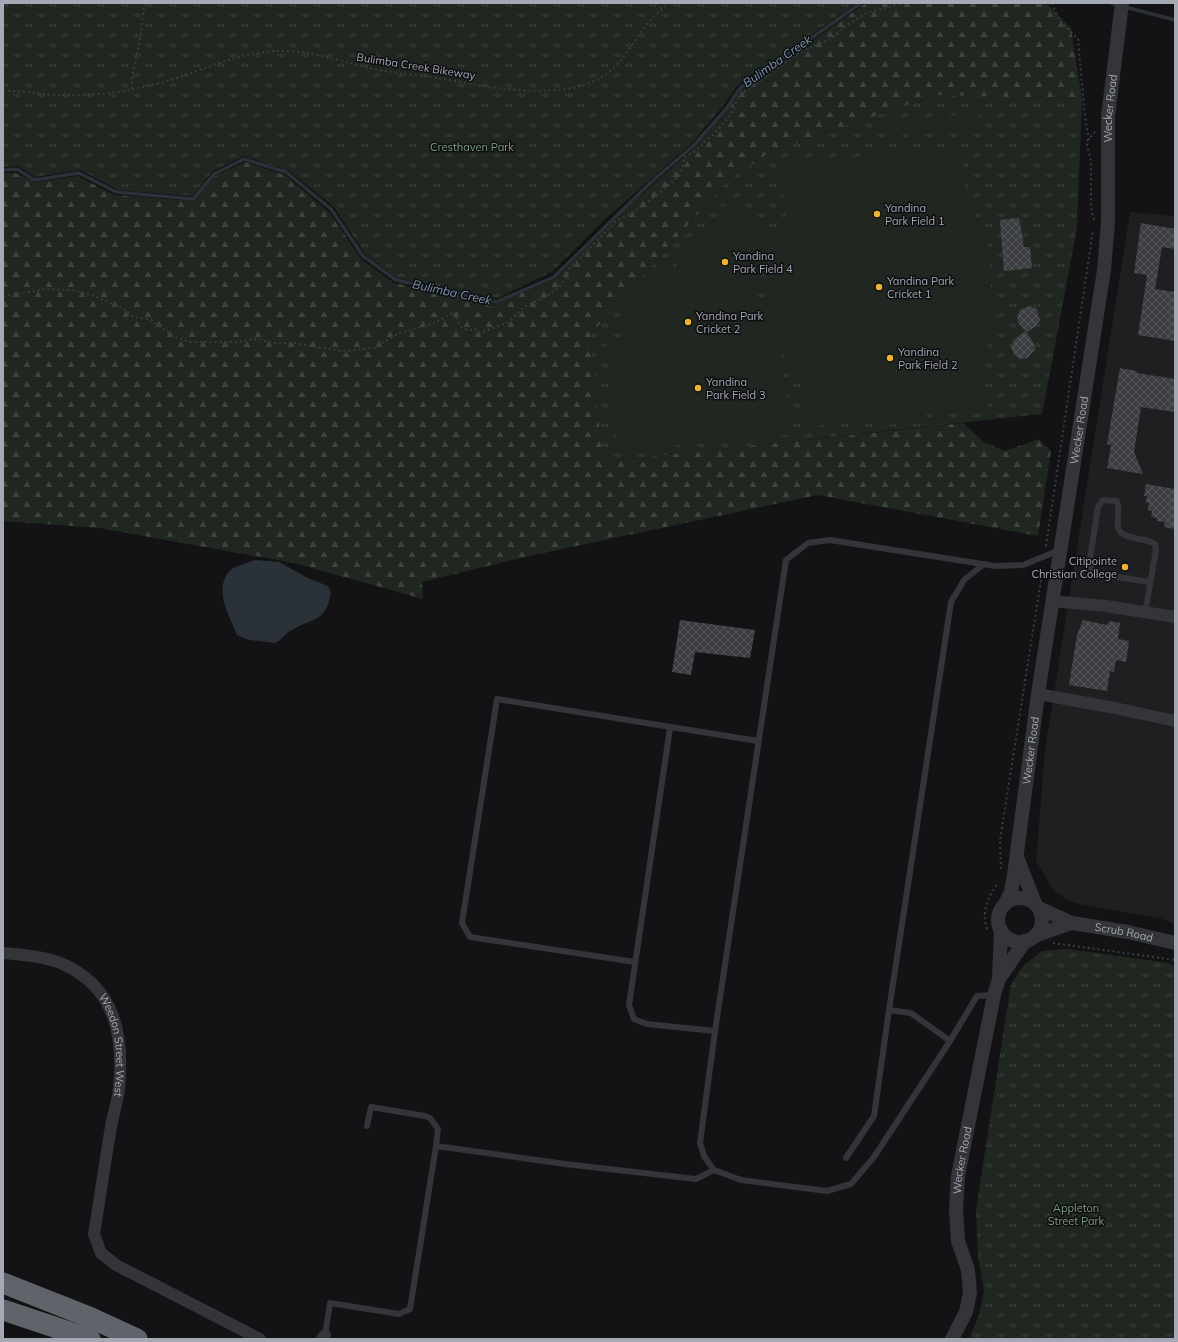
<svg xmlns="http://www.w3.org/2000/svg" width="1178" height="1342" font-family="Mulish,sans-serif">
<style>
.built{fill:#1f1f21}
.grass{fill:url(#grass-tufts)}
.forest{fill:url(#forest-firs)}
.pitch{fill:#1f2720;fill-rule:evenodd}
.water{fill:#2a3138}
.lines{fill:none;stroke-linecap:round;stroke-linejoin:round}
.stream{stroke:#2a3138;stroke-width:3.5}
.building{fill:url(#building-cross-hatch)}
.path{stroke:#3a3c40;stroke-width:2;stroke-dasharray:2 3;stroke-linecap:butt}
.service{stroke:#343539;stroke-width:6}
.minor{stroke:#343539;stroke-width:12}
.tertiary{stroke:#343539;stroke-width:14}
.motorway{stroke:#60636a;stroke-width:21}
.poi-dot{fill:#eeb332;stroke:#0e0e10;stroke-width:1.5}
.labels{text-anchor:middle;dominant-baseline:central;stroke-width:3;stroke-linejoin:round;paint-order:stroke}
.street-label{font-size:11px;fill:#a5a9b5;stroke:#0e0e10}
.park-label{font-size:11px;fill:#7c9f7f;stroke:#0e0e10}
.poi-label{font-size:11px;fill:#a5a9b5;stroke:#0e0e10;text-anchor:start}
.water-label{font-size:12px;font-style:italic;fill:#7c96af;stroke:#0e0e10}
</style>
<defs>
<pattern id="grass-tufts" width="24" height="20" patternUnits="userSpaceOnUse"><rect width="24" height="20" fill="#1f2720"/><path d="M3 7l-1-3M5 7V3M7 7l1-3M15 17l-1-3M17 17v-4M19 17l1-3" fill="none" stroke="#3d443e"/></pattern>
<pattern id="forest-firs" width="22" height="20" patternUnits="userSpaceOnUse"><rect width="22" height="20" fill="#1f2720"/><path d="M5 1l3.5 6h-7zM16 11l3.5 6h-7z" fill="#3d443e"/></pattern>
<pattern id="building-cross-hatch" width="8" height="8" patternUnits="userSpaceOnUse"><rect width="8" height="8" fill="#3d3e42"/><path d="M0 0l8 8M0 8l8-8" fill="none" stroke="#56575b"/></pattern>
</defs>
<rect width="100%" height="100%" fill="#131315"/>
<polygon class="built" points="1130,212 1175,216 1175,924 1162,919 1074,903 1054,891 1036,861 1045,750"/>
<g class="grass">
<polygon points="3,3 857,3 737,86 723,106 693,142 602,222 552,272 496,299 397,278 365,254 334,207 289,171 244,156 213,171 192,196 118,190 80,170 35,177 18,166 3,167"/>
<polygon points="937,95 1082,99 1077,228 1042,414 603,462 590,335 729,179 772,151"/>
<polygon points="1068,949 1168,963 1175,967 1175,1339 969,1339 979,1315 984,1290 978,1257 976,1210 1011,984 1023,966 1042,951"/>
</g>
<polygon class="forest" points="866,3 1046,3 1071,28 1082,99 937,95 772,151 729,179 590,335 603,462 963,423 984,442 1005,451 1039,439 1051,451 1038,536 818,495 529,556 422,582 423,599 294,563 99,528 3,521 3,173 16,173 35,182 78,176 114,195 193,201 215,176 245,162 285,175 330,213 361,259 394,283 495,304 555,279 632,203 695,147 728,110 741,90"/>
<g class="pitch">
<polygon points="978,113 979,127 889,136 888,122"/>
<path d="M 961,146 L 966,201 L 986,233 L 994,324 L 983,362 L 988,408 L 806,427 L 801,382 L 795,376 L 781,349 L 790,434 L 618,451 L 606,342 L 623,340 C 620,329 619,314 624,303 C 631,288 658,270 674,269 L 727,202 L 777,241 L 786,217 L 781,164 ZM 770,264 L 767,298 L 772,325 L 756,327 L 756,316 L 749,291 Z"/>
</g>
<path class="water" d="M 255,560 L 279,562 L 308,578 L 328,586 L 331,592 C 326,623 313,617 292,630 C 285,633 282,640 275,643 L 249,640 L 237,635 C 230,617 215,594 227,574 C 232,566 247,563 255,560 Z"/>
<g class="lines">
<g class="stream">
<polyline points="1111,3 1119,5"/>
<polyline points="1125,7 1175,20"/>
<polyline points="3,170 17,169 34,180 79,173 116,192 193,199 214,174 244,159 286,172 331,209 363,256 396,280 496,302 554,277 648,185 695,144 726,109 740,88 861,3"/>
</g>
</g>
<g class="building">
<polygon points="1019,218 1024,247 1030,247 1032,268 1004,271 1000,220"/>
<polygon points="1141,223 1175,229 1175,249 1162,247 1155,289 1175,292 1175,341 1138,335 1147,275 1134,273"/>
<polygon points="1030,306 1037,309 1040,320 1036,326 1027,332 1019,324 1017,317 1020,310"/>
<polygon points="1025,331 1033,342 1035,350 1027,358 1020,359 1014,354 1011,347 1014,340"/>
<polygon points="1120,368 1137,371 1137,373 1175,379 1175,412 1141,407 1134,452 1143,474 1107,468 1111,445 1107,444"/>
<polygon points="1146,484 1175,489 1175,529 1164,527 1165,522 1157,521 1157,518 1151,517 1152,511 1148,510 1149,503 1146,503 1147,496 1144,496"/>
<polygon points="680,620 755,630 750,658 695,652 691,675 672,672"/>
<polygon points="1083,620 1106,625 1110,621 1120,623 1118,639 1129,641 1126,662 1116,660 1114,672 1110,671 1107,691 1069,685 1077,635"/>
</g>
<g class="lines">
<g class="path">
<polyline points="657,3 662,9"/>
<polyline points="1052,3 1059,20 1078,39 1085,117 1089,140"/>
<path d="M 132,89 C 131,73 137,56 140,40 C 142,27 142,16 145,3"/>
<path d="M 3,91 C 20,90 36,94 53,95 C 85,96 121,93 152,85 C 197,75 238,49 286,51 C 316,52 344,62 373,69 C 394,73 416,75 437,78 C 486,86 561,104 605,75 C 621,64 630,47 641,32 C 649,21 659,12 668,3"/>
<polyline points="1094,220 1091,207 1091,161 1087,145 1087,141 1095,132"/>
<path d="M 3,296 L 46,289 L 72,290 L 92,295 L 122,308 L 134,317 L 151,320 L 175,337 L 191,342 L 237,342 L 254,339 L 276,343 L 293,343 L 342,351 L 374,348 L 397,334 L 435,323 L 454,312 C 458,323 462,333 475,329 L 480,333 L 509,322 L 524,307 L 547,296 L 559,287 L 566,278 L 569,269 L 616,221 L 632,213 L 657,195 L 679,176 L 685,156 L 694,152 L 713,135 L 732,113 L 739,96 L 800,52 L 831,39 L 847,25 L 866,13 L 903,3"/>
<polyline points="1046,546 1093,230"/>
<polyline points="1001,869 1000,840 1043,567"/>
<path d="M 987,929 C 981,911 988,897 998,883"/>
<polyline points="1053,943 1175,960"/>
</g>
<g class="service">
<path d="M 1145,613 L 1156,550 L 1155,544 C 1146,538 1135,540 1125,535 C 1111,529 1122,513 1117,501 L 1103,500 L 1098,507 L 1090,558 L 1091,568 L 1098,574 L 1150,582"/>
<polyline points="670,728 629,1005 634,1019 647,1024 715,1031"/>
<polyline points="635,962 470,937 462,923 497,699 758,741"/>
<polyline points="994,995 977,996 950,1041 874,1157 851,1184 827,1191 741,1180 714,1170 704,1156 700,1143 715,1031 786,560 808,543 830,540 995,566 1023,565 1060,550"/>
<polyline points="950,1041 911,1013 889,1010 951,602 964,580 984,564"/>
<polyline points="367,1126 371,1107 425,1116 430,1118 438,1129 436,1146"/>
<polyline points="846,1158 874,1116 889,1010"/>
<polyline points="325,1335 330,1303 399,1314 410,1309 436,1146 565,1164 696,1179 714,1170"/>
</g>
<g class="minor">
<polyline points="1052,601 1106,606 1175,617"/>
<polyline points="1038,694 1115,708 1175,721"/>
<path id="s1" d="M 3,953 C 23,955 46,956 65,965 C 116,989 124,1037 119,1088 C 118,1101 113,1114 111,1127 C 105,1162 100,1198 94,1234 L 101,1253 L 116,1265 L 260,1339"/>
<polyline points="322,1339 325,1335"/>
</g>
<g class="tertiary">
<polyline points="1017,857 1035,903"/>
<circle cx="1020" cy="920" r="22"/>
<path id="s2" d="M 1006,902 L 1011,892 L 1014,875 L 1038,694 L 1104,270 L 1108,222 L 1108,116 L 1122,3"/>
<path id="s3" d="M 1039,908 L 1072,923 L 1128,932 L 1175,943"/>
<polyline points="1037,935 1072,923"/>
<polyline points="999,978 1001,930"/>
<path id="s4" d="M 952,1339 L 966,1312 L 970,1293 L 968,1270 L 958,1241 L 956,1210 L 958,1176 L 994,995 L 999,979 L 1025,941"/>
</g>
<g class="motorway">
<polyline points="3,1283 89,1317 137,1339"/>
<polyline points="3,1310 90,1339"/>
</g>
</g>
<g class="poi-dot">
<circle cx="877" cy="214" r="4"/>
<circle cx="725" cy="262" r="4"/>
<circle cx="879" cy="287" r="4"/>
<circle cx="688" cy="322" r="4"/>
<circle cx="890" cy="358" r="4"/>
<circle cx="698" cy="388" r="4"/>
<circle cx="1125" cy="567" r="4"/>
</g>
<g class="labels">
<g class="street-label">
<text transform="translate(416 66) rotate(9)">Bulimba Creek Bikeway</text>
<text stroke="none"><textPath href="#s2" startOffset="802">Wecker Road</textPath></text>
<text stroke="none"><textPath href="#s2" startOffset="478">Wecker Road</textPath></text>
<text stroke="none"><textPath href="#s2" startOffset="154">Wecker Road</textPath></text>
<text stroke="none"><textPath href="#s3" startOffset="89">Scrub Road</textPath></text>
<text stroke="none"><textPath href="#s1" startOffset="164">Weedon Street West</textPath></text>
<text stroke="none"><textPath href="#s4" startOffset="185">Wecker Road</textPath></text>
</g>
<g class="park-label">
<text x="472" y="147">Cresthaven Park</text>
<text x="1076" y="1208">Appleton<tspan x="1076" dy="13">Street Park</tspan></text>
</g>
<g class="poi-label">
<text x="885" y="208">Yandina<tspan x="885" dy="13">Park Field 1</tspan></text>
<text x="733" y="256">Yandina<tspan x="733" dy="13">Park Field 4</tspan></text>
<text x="887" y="281">Yandina Park<tspan x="887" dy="13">Cricket 1</tspan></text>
<text x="696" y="316">Yandina Park<tspan x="696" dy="13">Cricket 2</tspan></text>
<text x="898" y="352">Yandina<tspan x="898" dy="13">Park Field 2</tspan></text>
<text x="706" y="382">Yandina<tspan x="706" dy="13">Park Field 3</tspan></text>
<text x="1117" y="561" text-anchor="end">Citipointe<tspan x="1117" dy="13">Christian College</tspan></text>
</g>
<g class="water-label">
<text transform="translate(777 61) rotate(-35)">Bulimba Creek</text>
<text transform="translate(452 292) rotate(12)">Bulimba Creek</text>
</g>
</g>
<rect width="1178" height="1342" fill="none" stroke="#a5a9b5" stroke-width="8"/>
</svg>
